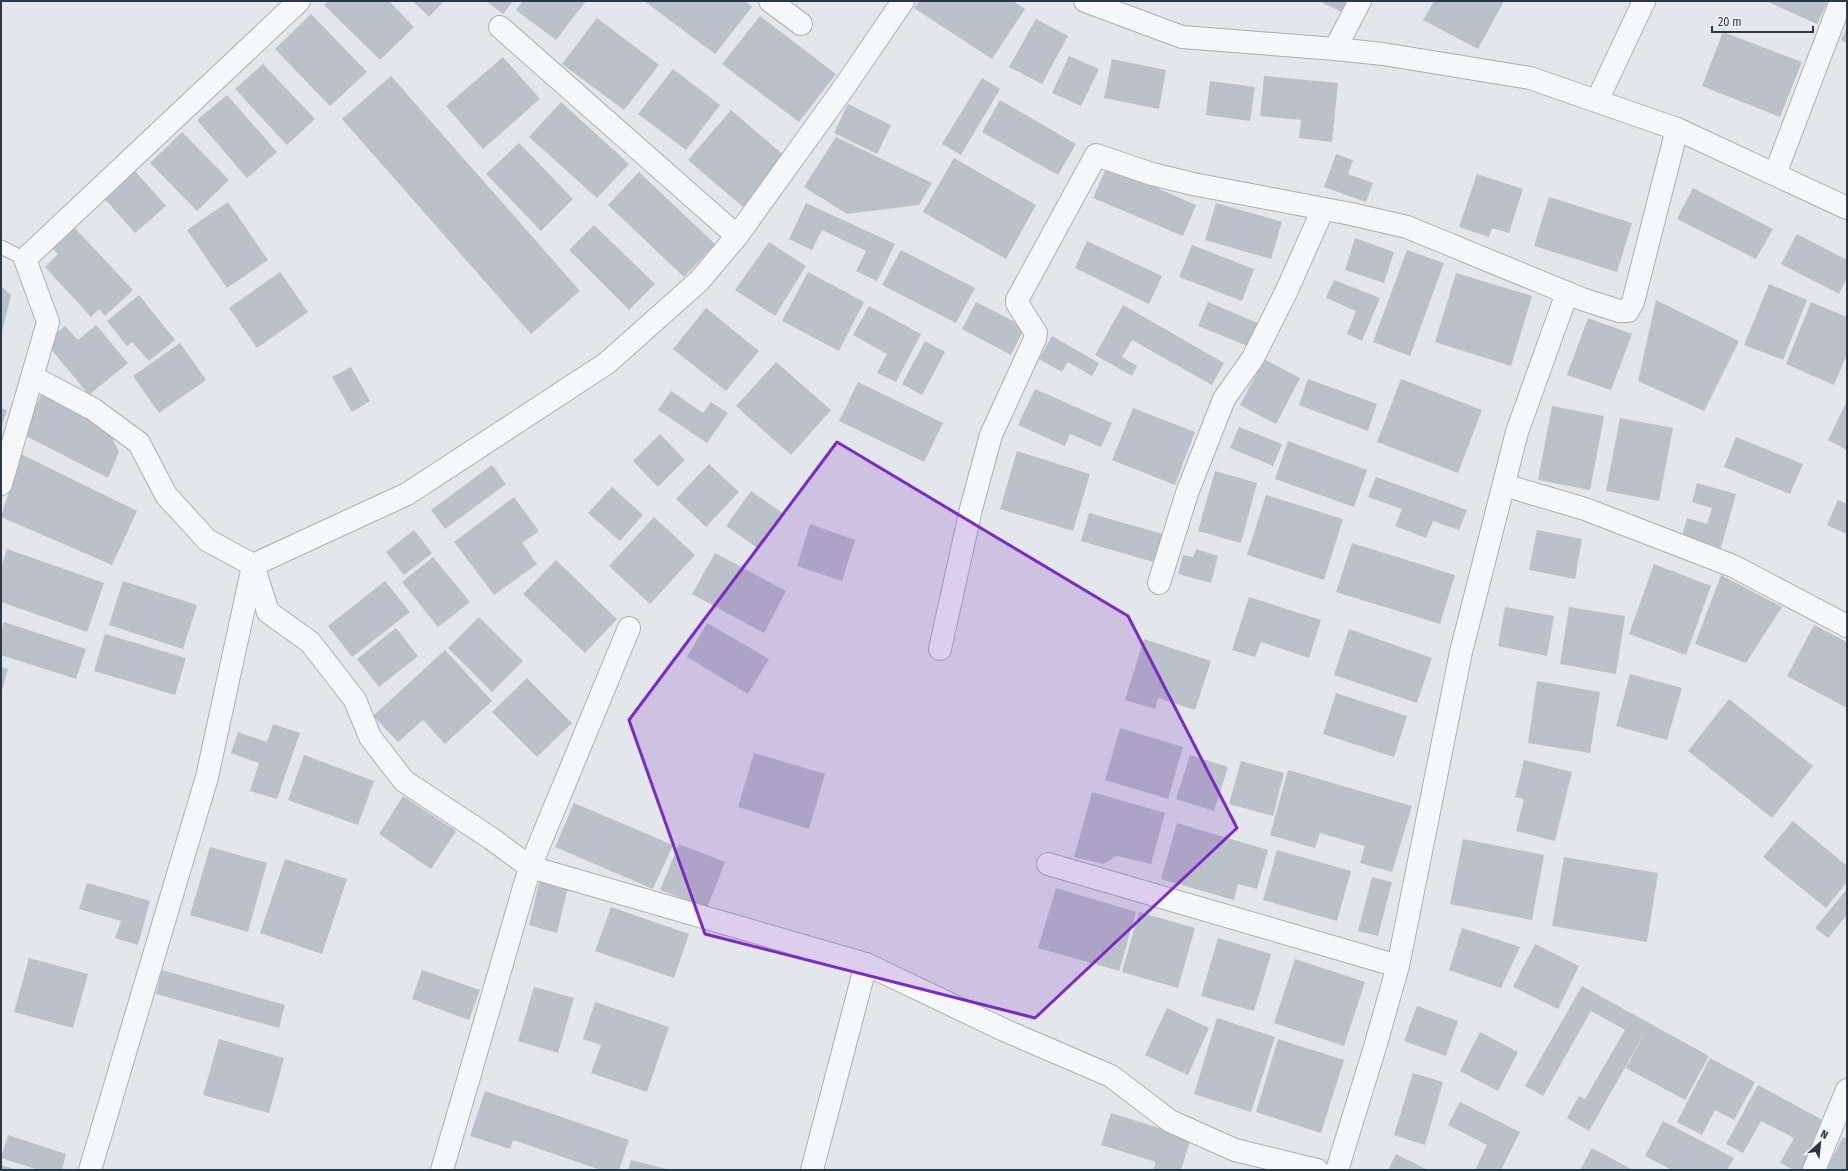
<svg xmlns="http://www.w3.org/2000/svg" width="1848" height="1171" font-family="'Fira Sans Condensed',sans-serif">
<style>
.building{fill:#bac1c9}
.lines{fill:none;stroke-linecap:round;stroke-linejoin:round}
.lane-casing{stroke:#a8afb6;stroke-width:15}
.street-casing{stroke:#a8afb6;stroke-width:24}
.lane{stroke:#f5f7f9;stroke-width:13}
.street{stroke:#f5f7f9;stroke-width:22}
.marked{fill:#7b2cbf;fill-opacity:0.2;stroke:#7b2cbf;stroke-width:3;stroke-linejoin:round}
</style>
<rect width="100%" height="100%" fill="#e3e7eb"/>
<g class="building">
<polygon points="328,1 389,1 414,27 380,60 324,5"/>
<polygon points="413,1 444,1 429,17"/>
<polygon points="486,1 513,1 503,14"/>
<polygon points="523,1 586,1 556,40 516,10"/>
<polygon points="644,1 745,1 752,7 715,54"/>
<polygon points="919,1 1013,1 1025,9 992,59 914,8"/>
<polygon points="1319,1 1350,1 1344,13"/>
<polygon points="1434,1 1504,1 1478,49 1423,20"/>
<polygon points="1766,1 1828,1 1817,24"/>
<polygon points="311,14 367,72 330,106 275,49"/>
<polygon points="760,16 836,74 799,122 722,64"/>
<polygon points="597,18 659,65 624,110 562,64"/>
<polygon points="1036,19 1068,36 1042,84 1009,67"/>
<polygon points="1847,27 1847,43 1841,40"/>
<polygon points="1723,32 1802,62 1780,117 1702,86"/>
<polygon points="1069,56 1099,69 1081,106 1052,93"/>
<polygon points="503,57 540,99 483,149 446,106"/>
<polygon points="1112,59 1166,70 1159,109 1104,98"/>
<polygon points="263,64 315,119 287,145 235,89"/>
<polygon points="673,69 720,105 686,150 638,114"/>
<polygon points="391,76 580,291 531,334 342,119"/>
<polygon points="1264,76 1338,83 1332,142 1299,138 1301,120 1260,116"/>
<polygon points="982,78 1000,89 961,155 942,144"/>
<polygon points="1210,81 1255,87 1250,121 1206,115"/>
<polygon points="227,95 277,152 247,178 197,120"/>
<polygon points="1000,100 1076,144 1058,175 982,132"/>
<polygon points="561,102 629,164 597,198 529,137"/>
<polygon points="848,104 891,125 877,154 834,133"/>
<polygon points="731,110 786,157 743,207 688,160"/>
<polygon points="182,132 229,180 197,211 150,163"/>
<polygon points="836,137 932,183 919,205 847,214 804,187"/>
<polygon points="519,143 573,199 541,231 486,174"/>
<polygon points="1336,154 1353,160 1348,174 1373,183 1366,202 1324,187"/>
<polygon points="954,158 1036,205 1006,259 923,212"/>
<polygon points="1107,166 1196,205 1183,236 1093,198"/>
<polygon points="135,171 166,206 135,233 104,198"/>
<polygon points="639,172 715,244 684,277 608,205"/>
<polygon points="1477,174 1523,189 1509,233 1492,228 1489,237 1459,227"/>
<polygon points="1693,188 1773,229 1756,259 1677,219"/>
<polygon points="1549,197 1632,223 1617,272 1534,246"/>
<polygon points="228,202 268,260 227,288 187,230"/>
<polygon points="806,203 895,244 877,281 856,271 866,251 822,230 812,250 789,239"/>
<polygon points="1216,203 1282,222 1271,259 1205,240"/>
<polygon points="71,224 133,290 105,316 99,309 91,317 45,267 58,254 49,245"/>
<polygon points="594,225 655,284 629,310 569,250"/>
<polygon points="1797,234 1847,260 1847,278 1839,294 1781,264"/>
<polygon points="1355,238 1394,252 1384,283 1345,270"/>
<polygon points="1087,241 1162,276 1149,304 1075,268"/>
<polygon points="769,242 806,266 775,316 735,290"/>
<polygon points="1192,245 1254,269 1242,301 1179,277"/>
<polygon points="901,250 975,288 956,323 882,285"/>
<polygon points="1407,250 1444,263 1410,356 1373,342"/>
<polygon points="280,272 308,312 257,348 229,308"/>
<polygon points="808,272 864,302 839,351 782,321"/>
<polygon points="1456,273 1532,296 1511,366 1435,342"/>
<polygon points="1334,280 1380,298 1362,341 1347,334 1356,311 1326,298"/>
<polygon points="1769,284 1807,300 1783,360 1744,345"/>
<polygon points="1,286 11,295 2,332 1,332"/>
<polygon points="139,295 175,340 149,361 132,342 127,346 107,321"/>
<polygon points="1656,300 1739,341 1704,411 1638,381"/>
<polygon points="976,302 1025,327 1011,355 962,329"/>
<polygon points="1208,302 1260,324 1250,347 1198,326"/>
<polygon points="1811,302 1847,317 1847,354 1834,385 1786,364"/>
<polygon points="1123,305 1224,363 1212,385 1132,340 1122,357 1137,366 1132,376 1095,355"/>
<polygon points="869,306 921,334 896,382 877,373 887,354 853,335"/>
<polygon points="706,308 759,351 726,391 673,349"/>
<polygon points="1588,318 1632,334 1611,390 1567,375"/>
<polygon points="96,325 128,363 89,395 45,342 65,326 78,340"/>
<polygon points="1052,336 1099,363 1092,376 1068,362 1062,372 1039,359"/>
<polygon points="925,341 945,352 922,395 902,384"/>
<polygon points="180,343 206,380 159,413 133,376"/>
<polygon points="1264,359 1300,378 1276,424 1240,405"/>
<polygon points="776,362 831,410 791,455 736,406"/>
<polygon points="351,367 370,401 352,412 332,377"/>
<polygon points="1308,379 1377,404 1368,431 1299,405"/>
<polygon points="1401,379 1482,410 1458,473 1377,442"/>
<polygon points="858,382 943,423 924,462 839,421"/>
<polygon points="1035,389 1112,423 1101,447 1070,434 1065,446 1018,425"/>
<polygon points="671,391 703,413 711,402 728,413 707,443 658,410"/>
<polygon points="42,392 108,429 119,452 108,478 24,435"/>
<polygon points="1847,401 1847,450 1828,440"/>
<polygon points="1552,406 1604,416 1590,490 1538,480"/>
<polygon points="1,408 7,410 1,429"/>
<polygon points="1133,408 1195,432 1175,485 1112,460"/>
<polygon points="1620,418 1673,428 1659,501 1606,491"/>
<polygon points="1239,427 1282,444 1273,466 1230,448"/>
<polygon points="660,434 685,460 658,487 633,461"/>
<polygon points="1736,437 1803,464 1790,494 1724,467"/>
<polygon points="1288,441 1367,470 1354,507 1275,479"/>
<polygon points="1017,451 1090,474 1073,531 1000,509"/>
<polygon points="21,454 137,511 112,565 1,517"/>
<polygon points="709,464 739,492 706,527 676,499"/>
<polygon points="492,465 506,484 445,529 431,510"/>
<polygon points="1215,471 1257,483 1241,543 1198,531"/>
<polygon points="1376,477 1467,510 1459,530 1433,521 1426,538 1395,526 1402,509 1368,497"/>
<polygon points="1697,483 1736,494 1721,548 1682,536 1687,518 1707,524 1712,508 1692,502"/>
<polygon points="612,487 643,515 620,541 588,513"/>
<polygon points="751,491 784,514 759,549 726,526"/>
<polygon points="1266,495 1343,519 1324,580 1247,555"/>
<polygon points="514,497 539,531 522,543 537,564 494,595 454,542"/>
<polygon points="1838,500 1847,504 1847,534 1827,525"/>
<polygon points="1089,513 1166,535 1157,563 1081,541"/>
<polygon points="654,517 695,555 650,604 609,566"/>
<polygon points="810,524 855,540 842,581 797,566"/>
<polygon points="414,530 432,553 404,575 386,552"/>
<polygon points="1537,530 1582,539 1575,579 1529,570"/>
<polygon points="1352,543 1455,575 1440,624 1336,592"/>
<polygon points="7,549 104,583 87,632 1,602 1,568"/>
<polygon points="1196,549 1218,556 1211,583 1178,574 1183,555 1193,557"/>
<polygon points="715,553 786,591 764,633 692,594"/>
<polygon points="433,557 470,602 438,627 402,582"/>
<polygon points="556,560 617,619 585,653 523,594"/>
<polygon points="1654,564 1711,586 1686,655 1629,634"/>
<polygon points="1721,575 1782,607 1746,663 1695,644"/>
<polygon points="123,581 197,605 183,649 109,625"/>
<polygon points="385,581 410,612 352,657 328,626"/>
<polygon points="1249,597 1321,620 1309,658 1261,642 1255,657 1232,650"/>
<polygon points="1505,607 1554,616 1547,656 1498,646"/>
<polygon points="1569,607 1625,616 1616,674 1560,664"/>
<polygon points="479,617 523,661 492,692 448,648"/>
<polygon points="4,622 86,649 76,679 1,655 1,632"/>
<polygon points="707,623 769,659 748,694 687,657"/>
<polygon points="1814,625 1847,642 1847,708 1787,676"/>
<polygon points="396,628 418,656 379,687 357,659"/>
<polygon points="1349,629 1432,658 1417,703 1334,675"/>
<polygon points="105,634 186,658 175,695 94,671"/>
<polygon points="1144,639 1211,661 1195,710 1158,698 1155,709 1125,700"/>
<polygon points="445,650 492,701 445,744 423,720 398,742 373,716"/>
<polygon points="1,667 8,669 1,694"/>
<polygon points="1630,674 1682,688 1667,740 1616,726"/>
<polygon points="527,678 572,723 537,757 492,712"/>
<polygon points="1537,681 1600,692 1590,753 1528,743"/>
<polygon points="1336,693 1407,716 1394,757 1323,734"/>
<polygon points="1729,699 1813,766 1772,818 1688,751"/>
<polygon points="273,724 300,733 277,799 250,791 259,763 231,753 238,732 267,742"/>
<polygon points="1120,728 1183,747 1168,799 1105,780"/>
<polygon points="754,753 825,774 809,829 738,807"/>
<polygon points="304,755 374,781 358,825 288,800"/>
<polygon points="1190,755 1228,767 1214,811 1176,799"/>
<polygon points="1524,760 1572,772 1555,841 1516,831 1524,799 1515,797"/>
<polygon points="1241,761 1284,773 1273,816 1229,804"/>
<polygon points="1288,770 1412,806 1392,872 1360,863 1365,846 1320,833 1315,848 1270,835"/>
<polygon points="1092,792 1165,813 1151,864 1117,856 1103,864 1074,857"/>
<polygon points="403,796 456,831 431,869 379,834"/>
<polygon points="574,803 673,845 653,889 555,847"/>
<polygon points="1793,821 1847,866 1847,882 1826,908 1763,857"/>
<polygon points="1177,823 1268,850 1257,889 1238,884 1234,900 1161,879"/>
<polygon points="1463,839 1544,855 1532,920 1450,904"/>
<polygon points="679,844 725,862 707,908 660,890"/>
<polygon points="210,847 267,863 248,932 190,915"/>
<polygon points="1277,850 1351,871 1337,921 1263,900"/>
<polygon points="1564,857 1658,873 1647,942 1552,926"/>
<polygon points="285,859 347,879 322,954 260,933"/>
<polygon points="1372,877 1392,882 1378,936 1358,931"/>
<polygon points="540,879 568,887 557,933 529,925"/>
<polygon points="87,883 150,901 138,945 115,938 121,921 79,909"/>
<polygon points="1056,888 1136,912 1119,971 1038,948"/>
<polygon points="1847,889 1847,915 1828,938 1815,928"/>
<polygon points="611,907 689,934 674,978 595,951"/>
<polygon points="1139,912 1195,928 1178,988 1122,972"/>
<polygon points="1462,928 1520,947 1501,988 1449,970"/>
<polygon points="1218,938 1271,954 1254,1011 1201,996"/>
<polygon points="1535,944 1579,966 1558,1009 1513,987"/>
<polygon points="29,958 88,974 73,1028 14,1012"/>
<polygon points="1295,959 1365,982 1344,1046 1274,1023"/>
<polygon points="162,970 285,1005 279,1028 156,994"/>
<polygon points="422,970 480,990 469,1020 412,999"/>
<polygon points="1582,986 1709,1056 1685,1100 1626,1068 1648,1027 1589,1131 1567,1118 1579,1096 1585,1099 1625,1030 1591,1011 1543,1096 1525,1086"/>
<polygon points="534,987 574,998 558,1053 518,1041"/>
<polygon points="595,1002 669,1027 647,1092 591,1073 601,1045 583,1039"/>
<polygon points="1417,1006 1458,1021 1446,1056 1404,1041"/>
<polygon points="1167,1008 1209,1028 1188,1075 1145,1055"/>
<polygon points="1217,1018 1275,1037 1251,1112 1194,1094"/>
<polygon points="1480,1032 1518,1052 1498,1091 1460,1071"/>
<polygon points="219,1039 284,1058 269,1113 203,1095"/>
<polygon points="1278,1039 1344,1060 1321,1133 1256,1112"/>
<polygon points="1710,1058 1755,1082 1734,1120 1715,1110 1702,1135 1677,1122"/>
<polygon points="1413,1073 1443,1082 1425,1145 1394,1135"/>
<polygon points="1758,1085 1828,1123 1803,1170 1794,1170 1780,1163 1794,1138 1761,1121 1743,1153 1726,1144"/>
<polygon points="485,1091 629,1140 619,1170 601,1170 513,1140 510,1149 470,1136"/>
<polygon points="1460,1102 1520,1132 1501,1170 1475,1170 1487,1145 1448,1125"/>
<polygon points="1111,1113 1191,1138 1181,1170 1153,1170 1156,1162 1101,1145"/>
<polygon points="1663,1121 1734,1158 1727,1170 1672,1170 1645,1156"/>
<polygon points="8,1135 66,1154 62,1170 39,1170 1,1158"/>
<polygon points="1843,1137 1847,1139 1847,1170 1826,1170"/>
<polygon points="1592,1148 1633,1170 1580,1170"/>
<polygon points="1396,1154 1428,1170 1388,1170"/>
<polygon points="631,1160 667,1169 667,1170 628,1170"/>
<polygon points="1,1165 18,1170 1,1170"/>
</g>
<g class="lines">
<g class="lane-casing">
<polyline id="lane" points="1,247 25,259"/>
</g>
<g class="street-casing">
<g id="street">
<polyline points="770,1 801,24"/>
<polyline points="1085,1 1182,37 1335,49 1383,54 1530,78 1677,129 1847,208"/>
<polyline points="500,27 737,236"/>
<polyline points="1335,49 1360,1"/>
<polyline points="1597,101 1644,1"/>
<polyline points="1775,174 1841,1"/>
<polyline points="33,377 93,409 139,443 166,495 207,540 253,565 268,612 310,642 355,700 370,737 404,781 492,839 530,867 866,964 1004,1030 1111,1076 1170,1121 1235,1150 1317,1170"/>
<polyline points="1,484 48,322 25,259 299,1"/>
<polyline points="1504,485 1585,509 1733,566 1847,626"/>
<polyline points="253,565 407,494 607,363 699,281 737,236 845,86 903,1"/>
<polyline points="1159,583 1187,493 1224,399 1253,358 1287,290 1323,209"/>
<polyline points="940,649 971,509 991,435 1035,339 1036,333 1017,303 1017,300 1096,155 1152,174 1193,184 1351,214 1407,227 1582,299 1619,311 1628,311 1633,302 1677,129"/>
<polyline points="1048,864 1398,966"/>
<polyline points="90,1170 207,777 253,566"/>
<polyline points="442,1170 530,867 629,628"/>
<polyline points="812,1170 866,964"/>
<polyline points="1337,1170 1375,1047 1398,966 1461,652 1517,432 1567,293"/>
<polyline points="1814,1170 1847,1090"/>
</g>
</g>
<use href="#lane" class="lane"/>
<use href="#street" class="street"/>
</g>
<path class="marked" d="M 837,442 L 1128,616 L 1237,828 L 1035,1018 L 705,934 L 629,720 Z"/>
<rect width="1848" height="1171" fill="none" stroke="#2a3744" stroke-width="4"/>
<g transform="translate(1820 1143) rotate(27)" stroke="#f2f6f8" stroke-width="3" paint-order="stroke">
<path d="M0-3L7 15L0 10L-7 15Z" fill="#2a3744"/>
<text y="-6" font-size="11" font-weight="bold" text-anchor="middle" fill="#2a3744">N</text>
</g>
<path d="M1712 26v6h101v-6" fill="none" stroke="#2a3744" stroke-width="2"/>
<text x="1718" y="26" font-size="12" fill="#2a3744" stroke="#f2f6f8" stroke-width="3" paint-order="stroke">20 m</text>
</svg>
